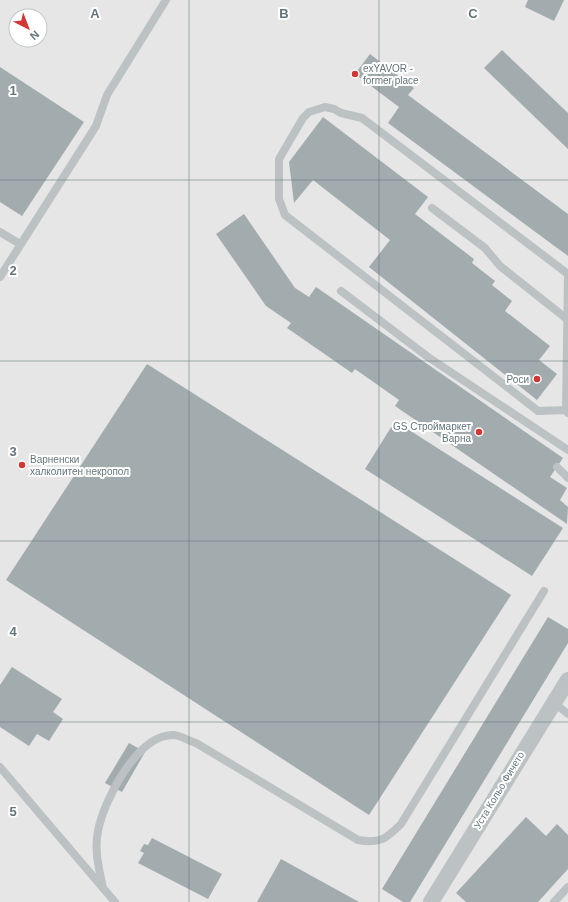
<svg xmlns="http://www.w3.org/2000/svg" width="568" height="902" font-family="Arial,sans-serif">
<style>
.built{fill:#e5e6e5;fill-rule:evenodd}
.building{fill:#a2acae}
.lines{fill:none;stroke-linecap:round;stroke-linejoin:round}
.service{stroke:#bcc1c3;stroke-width:8}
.minor{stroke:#bcc1c3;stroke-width:16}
.grid{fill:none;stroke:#63757a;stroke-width:1;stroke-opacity:0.55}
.poi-dot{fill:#d13835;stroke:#fff;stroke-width:1.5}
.labels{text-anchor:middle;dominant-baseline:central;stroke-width:4;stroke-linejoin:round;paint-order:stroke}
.poi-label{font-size:10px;fill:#63757a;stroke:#fff;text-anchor:start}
.street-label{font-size:10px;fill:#63757a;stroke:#fff}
.grid-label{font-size:13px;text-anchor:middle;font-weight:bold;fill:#63757a;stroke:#fff;stroke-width:4;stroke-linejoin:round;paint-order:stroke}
</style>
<rect width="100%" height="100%" fill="#f5f4f2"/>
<path class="built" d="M 0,0 L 568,0 L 568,902 L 0,902 ZM 16,16 L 40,16 L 40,40 L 16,40 Z"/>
<g class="building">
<polygon points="528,0 564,0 554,21 525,7"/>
<polygon points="502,50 568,113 568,149 484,68"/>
<polygon points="370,54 414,88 408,95 568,214 568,256 388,123 399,107 355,74"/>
<polygon points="0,67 84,122 22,216 0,202"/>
<polygon points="323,117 428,197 415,214 474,259 472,263 495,281 492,285 512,301 505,311 550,346 539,360 557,374 537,400 369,267 390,240 313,180 294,203 289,162"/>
<polygon points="244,214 295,288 309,297 316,287 563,458 550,477 567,488 560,500 568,507 567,524 395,406 399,400 355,369 352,373 287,328 291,323 266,306 216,234"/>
<polygon points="147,364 511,595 369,815 6,580"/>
<polygon points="395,421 563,528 532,576 365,469"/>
<polygon points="548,617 568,629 568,643 410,902 403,902 382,889"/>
<polygon points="12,667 62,699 53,712 63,719 49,741 37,734 29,746 0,727 0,685"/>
<polygon points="129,743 145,752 122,792 105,783"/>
<polygon points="526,817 546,836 557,824 568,835 568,869 538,902 466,902 456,893"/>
<polygon points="152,838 222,874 208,899 138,863 144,853 140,851 144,844 148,845"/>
<polygon points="281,859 359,902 257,902"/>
</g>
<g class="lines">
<g class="service">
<polyline points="432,208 485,248 500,266 567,319"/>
<polyline points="0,232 20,244"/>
<polyline points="0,277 96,126 107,95 166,0"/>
<polyline points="341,291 428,357 568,450"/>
<polyline points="566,410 538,411 285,215 279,199 279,159 303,118 309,112 325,107 334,109 341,113 362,118 568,274 566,410 568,413"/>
<polyline points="557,467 568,478"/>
<polyline points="553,702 568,714"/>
<polyline points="0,767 115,902"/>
<path d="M 103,888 C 99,869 94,850 98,831 C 104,800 137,735 173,735 C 180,735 189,741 196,743 L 358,840 C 380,844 386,839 401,824 L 544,591"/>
<polyline points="554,902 568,887"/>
</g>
<polyline class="minor" points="431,902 568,680"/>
</g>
<path class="grid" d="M 189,0 L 189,902M 379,0 L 379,902M 0,180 L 568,180M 0,361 L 568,361M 0,541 L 568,541M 0,722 L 568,722"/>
<g class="poi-dot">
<circle cx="355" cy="74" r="4"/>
<circle cx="537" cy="379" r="4"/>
<circle cx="479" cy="432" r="4"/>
<circle cx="22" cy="465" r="4"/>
</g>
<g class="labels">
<g class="poi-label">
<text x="363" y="68">exYAVOR -<tspan x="363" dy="12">former place</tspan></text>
<text x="529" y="379" text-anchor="end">Роси</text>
<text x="471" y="426" text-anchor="end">GS Строймаркет<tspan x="471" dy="12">Варна</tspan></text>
<text x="30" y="459">Варненски<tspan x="30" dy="12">халколитен некропол</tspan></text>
</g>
<g class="street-label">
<text transform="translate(499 790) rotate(-59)">Уста Кольо Фичето</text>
</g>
</g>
<g class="grid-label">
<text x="95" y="18">A</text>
<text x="284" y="18">B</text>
<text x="473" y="18">C</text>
<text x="13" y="95">1</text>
<text x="13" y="275">2</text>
<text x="13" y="456">3</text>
<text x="13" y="636">4</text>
<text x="13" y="816">5</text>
</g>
<g transform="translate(28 28) rotate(138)"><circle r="19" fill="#ffffff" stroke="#c1c8ca"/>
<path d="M0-3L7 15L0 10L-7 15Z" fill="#d13835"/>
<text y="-6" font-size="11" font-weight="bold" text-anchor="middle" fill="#63757a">N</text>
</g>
</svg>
